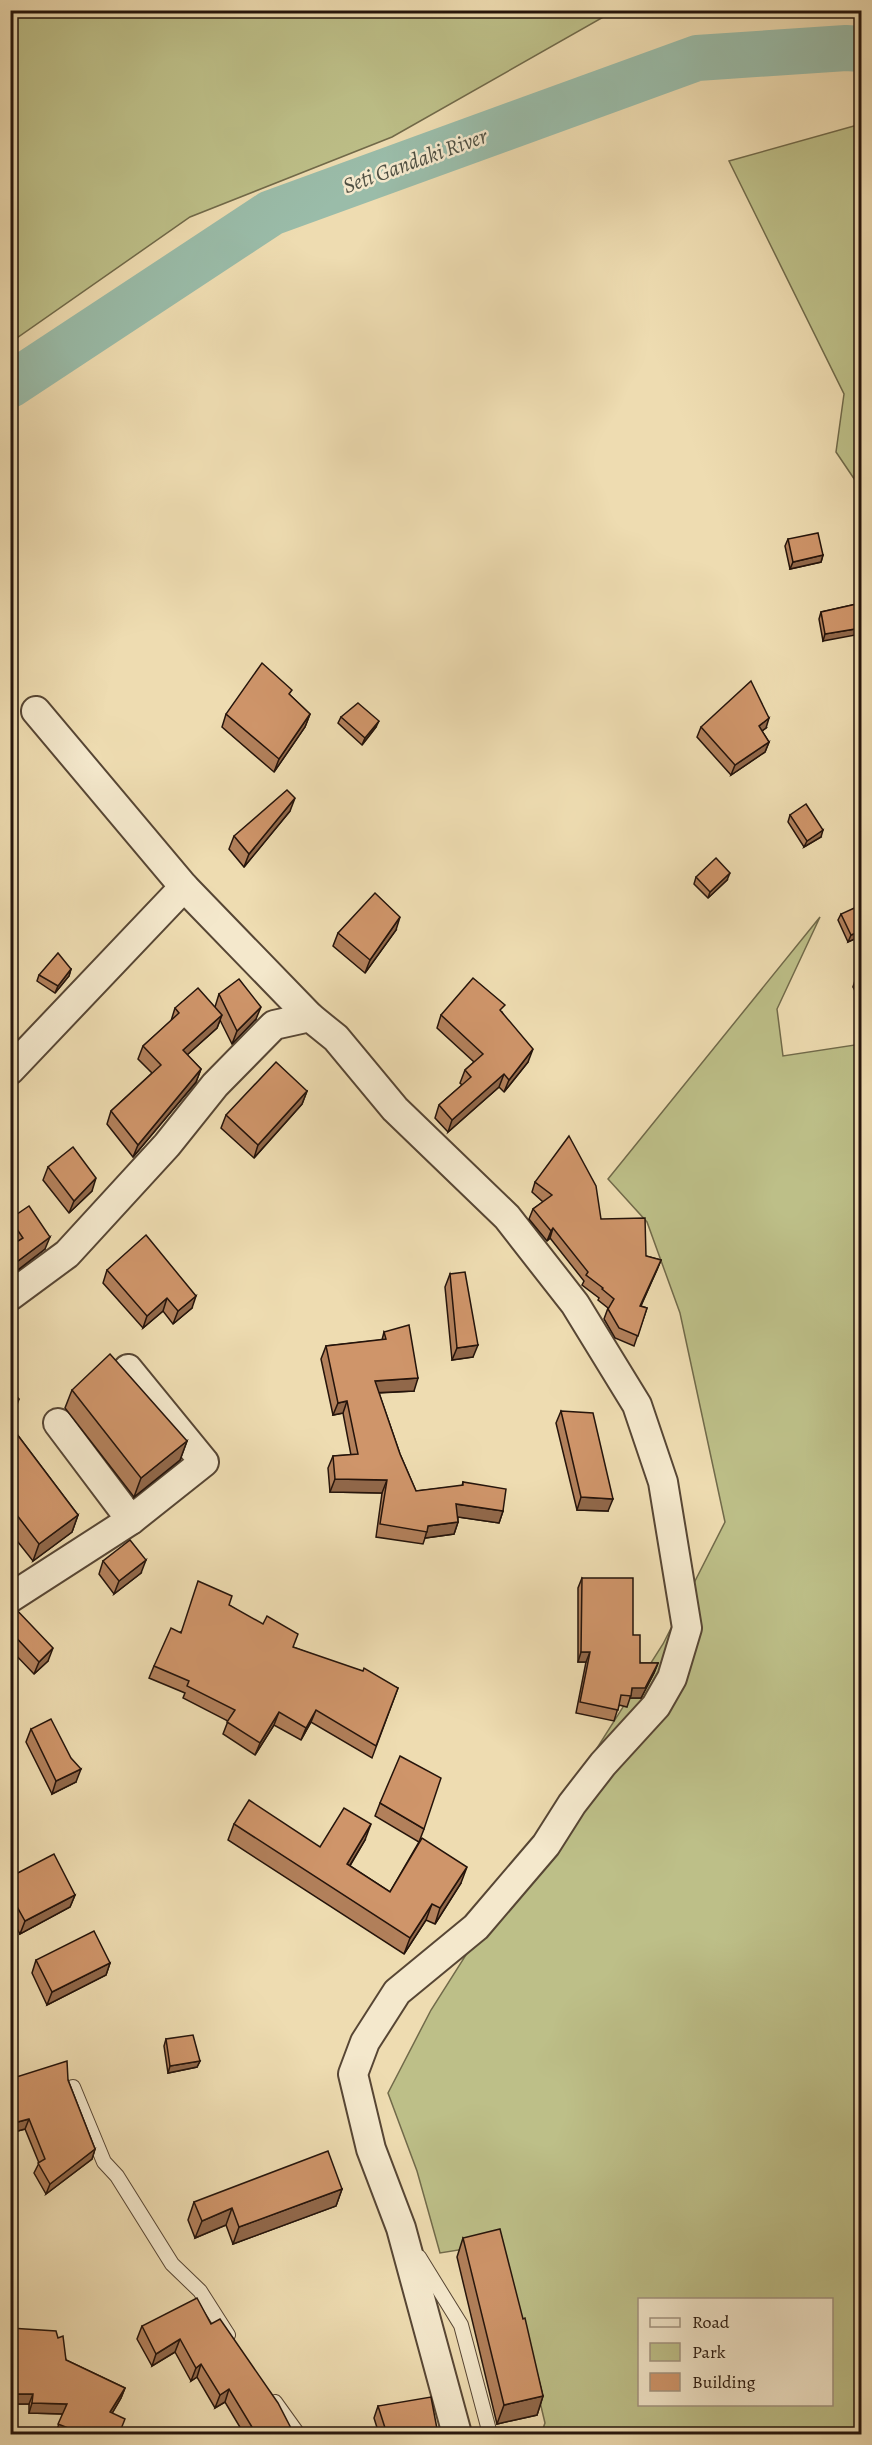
<svg xmlns="http://www.w3.org/2000/svg" width="872" height="2445" font-family="Alegreya,serif">
<style>
.green{fill:#bdbf88;stroke:#716a4a;stroke-width:1.5;fill-rule:evenodd}
.lines{fill:none;stroke-linecap:round;stroke-linejoin:round}
.river{stroke:#9abca9;stroke-width:46}
.service-casing{stroke:#574634;stroke-width:16}
.minor-casing{stroke:#574634;stroke-width:32}
.service{stroke:#f4e8cc;stroke-width:14}
.minor{stroke:#f4e8cc;stroke-width:28}
.wall{fill:#b2805b;stroke:#25140b;stroke-width:1.5}
.shaded-wall{fill:#91684a;stroke:#25140b;stroke-width:1.5}
.building{fill:#cf956a;stroke:#25140b;stroke-width:1.5}
.labels{text-anchor:middle;dominant-baseline:central;stroke-width:5;stroke-linejoin:round;paint-order:stroke}
.water-label{font-size:22px;font-style:italic;fill:#4e4f42;stroke:#f4e8cc}
</style>
<rect width="100%" height="100%" fill="#eedcb1"/>
<filter id="stains"><feTurbulence type="fractalNoise" baseFrequency=".00333" numOctaves="4"/><feColorMatrix values="0 0 0 0 .2 0 0 0 0 .09 0 0 0 0 .02 0 0 0 .5 -.17"/></filter>
<radialGradient id="worn" r=".72"><stop offset=".6" stop-color="#630" stop-opacity="0"/><stop offset="1" stop-color="#630" stop-opacity=".3"/></radialGradient>
<g class="green">
<polygon points="10,11 11,10 614,11 392,137 190,217 11,342"/>
<polygon points="861,124 862,124 861,489 836,452 844,394 729,161"/>
<path d="M 820,917 L 777,1009 L 783,1056 L 861,1044 L 861,2434 L 541,2434 L 545,2423 L 502,2243 L 440,2253 L 417,2171 L 388,2093 L 431,2010 L 663,1644 L 725,1522 L 680,1313 L 647,1222 L 608,1179 ZM 640,2300 L 832,2300 L 832,2404 L 640,2404 Z"/>
</g>
<g class="lines">
<polyline class="river" points="10,385 271,213 697,58 846,48 862,49"/>
<g class="service-casing">
<g id="service">
<polyline points="73,2087 104,2162 117,2176 172,2264 200,2291 228,2335"/>
<polyline points="419,2257 461,2325 490,2434"/>
<polyline points="275,2402 298,2434"/>
</g>
</g>
<g class="minor-casing">
<g id="minor">
<polyline points="36,711 184,887 310,1017"/>
<polyline points="10,1070 184,887"/>
<polyline points="10,1296 67,1254 167,1145 215,1085 274,1025 310,1017 336,1038 395,1109 507,1217 575,1304 637,1405 663,1482 687,1628 672,1678 656,1706 603,1764 572,1804 546,1845 476,1927 397,1992 365,2042 353,2074 371,2149 401,2228 457,2434"/>
<polyline points="58,1423 131,1520"/>
<polyline points="10,1598 131,1520 204,1462 128,1369"/>
</g>
</g>
<use href="#service" class="service"/>
<use href="#minor" class="minor"/>
</g>
<g class="wall">
<polygon points="788,539 823,555 821,562 790,569 785,546"/>
<polygon points="861,603 823,641 819,619 821,612"/>
<polygon points="290,695 310,714 305,727 274,772 222,727 226,714"/>
<polygon points="341,717 376,727 362,745 338,723"/>
<polygon points="701,727 766,728 762,731 769,742 765,752 731,775 697,737"/>
<polygon points="290,811 244,867 229,849 234,836"/>
<polygon points="790,815 821,837 804,847 788,822"/>
<polygon points="696,877 727,880 708,898 694,884"/>
<polygon points="841,914 861,936 848,942 838,920"/>
<polygon points="396,930 365,973 333,946 338,933"/>
<polygon points="71,969 69,976 55,993 37,981 39,975"/>
<polygon points="861,972 861,1003 853,987 857,974"/>
<polygon points="219,994 256,1019 232,1044 220,1020 217,1028 187,1055 201,1069 196,1082 133,1157 107,1124 111,1111 152,1073 138,1059 143,1046 171,1021 175,1008 215,1007"/>
<polygon points="502,1012 528,1062 504,1092 499,1087 448,1132 435,1118 439,1105 462,1085 460,1083 465,1070 474,1062 437,1028 441,1015"/>
<polygon points="307,1091 302,1104 254,1158 221,1128 226,1115"/>
<polygon points="48,1167 92,1191 69,1213 43,1180"/>
<polygon points="535,1182 601,1219 646,1256 661,1260 641,1306 647,1308 634,1346 615,1338 604,1319 608,1308 598,1300 599,1298 582,1285 584,1281 550,1238 547,1241 529,1219 533,1209 543,1202 532,1192"/>
<polygon points="10,1219 45,1249 10,1276 10,1246 14,1244 10,1238"/>
<polygon points="107,1270 192,1308 173,1324 163,1311 143,1328 103,1283"/>
<polygon points="450,1274 473,1357 452,1360 445,1287"/>
<polygon points="384,1332 414,1391 379,1393 400,1454 416,1491 462,1486 463,1482 503,1511 499,1523 458,1517 458,1522 454,1534 425,1538 423,1544 376,1537 382,1493 330,1492 328,1468 333,1456 351,1455 343,1413 333,1415 321,1359 326,1346 382,1340"/>
<polygon points="72,1390 187,1441 180,1460 134,1497 65,1408"/>
<polygon points="561,1411 608,1511 577,1510 556,1423"/>
<polygon points="10,1425 78,1515 72,1532 33,1561 10,1532"/>
<polygon points="103,1561 141,1573 114,1594 99,1574"/>
<polygon points="582,1578 633,1635 640,1663 658,1663 654,1673 641,1698 630,1698 627,1707 619,1705 614,1721 576,1713 586,1662 578,1662 578,1588"/>
<polygon points="229,1605 293,1647 398,1688 372,1758 311,1722 301,1740 274,1725 255,1755 223,1734 228,1721 183,1698 185,1693 149,1678 154,1666 180,1632"/>
<polygon points="10,1606 48,1661 34,1674 10,1649"/>
<polygon points="31,1729 76,1782 52,1794 26,1742"/>
<polygon points="380,1803 424,1829 419,1842 461,1883 435,1924 426,1920 404,1954 228,1840 234,1824 320,1847 365,1840 350,1866 390,1892 419,1842 375,1816"/>
<polygon points="10,1877 75,1895 70,1907 20,1934 10,1916"/>
<polygon points="36,1960 110,1963 106,1975 47,2005 32,1973"/>
<polygon points="166,2039 200,2061 197,2067 168,2073 164,2046"/>
<polygon points="10,2079 68,2080 95,2149 92,2159 46,2194 34,2173 39,2163 25,2129 10,2133"/>
<polygon points="342,2189 336,2206 233,2244 226,2225 195,2238 188,2220 194,2202"/>
<polygon points="463,2238 523,2319 543,2396 537,2415 497,2424 457,2257"/>
<polygon points="211,2324 294,2434 244,2434 225,2402 215,2408 197,2377 191,2381 175,2352 152,2366 137,2339 142,2326"/>
<polygon points="10,2328 58,2338 66,2360 125,2388 121,2398 112,2413 119,2434 55,2434 63,2414 29,2413 29,2404 11,2404"/>
<polygon points="378,2406 437,2434 379,2434 374,2418"/>
</g>
<g class="shaded-wall">
<polygon points="823,555 821,562 790,569 793,562"/>
<polygon points="861,628 861,634 823,641 825,634"/>
<polygon points="310,714 305,727 274,772 279,759"/>
<polygon points="769,718 766,728 755,736 759,726"/>
<polygon points="379,721 376,727 362,745 365,738"/>
<polygon points="769,742 765,752 731,775 735,765"/>
<polygon points="295,798 290,811 244,867 249,854"/>
<polygon points="823,830 821,837 804,847 807,841"/>
<polygon points="730,873 727,880 708,898 710,892"/>
<polygon points="400,917 396,930 365,973 370,960"/>
<polygon points="861,931 861,936 848,942 851,935"/>
<polygon points="71,969 69,976 55,993 58,986"/>
<polygon points="261,1007 256,1019 232,1044 237,1031"/>
<polygon points="222,1015 217,1028 178,1063 183,1050"/>
<polygon points="533,1049 528,1062 504,1092 509,1080"/>
<polygon points="201,1069 196,1082 133,1157 138,1145"/>
<polygon points="504,1074 499,1087 448,1132 452,1120"/>
<polygon points="307,1091 302,1104 254,1158 258,1145"/>
<polygon points="96,1178 92,1191 69,1213 74,1201"/>
<polygon points="553,1228 550,1238 547,1241 551,1231"/>
<polygon points="50,1237 45,1249 10,1276 10,1267"/>
<polygon points="661,1260 657,1270 636,1316 640,1306"/>
<polygon points="196,1296 192,1308 173,1324 178,1311"/>
<polygon points="167,1298 163,1311 143,1328 147,1316"/>
<polygon points="478,1345 473,1357 452,1360 457,1348"/>
<polygon points="418,1378 414,1391 371,1393 375,1381"/>
<polygon points="19,1399 13,1416 10,1418 10,1407"/>
<polygon points="347,1401 343,1413 333,1415 338,1403"/>
<polygon points="187,1441 180,1460 134,1497 141,1478"/>
<polygon points="335,1479 387,1480 382,1493 330,1492"/>
<polygon points="581,1497 613,1499 608,1511 577,1510"/>
<polygon points="456,1504 503,1511 499,1523 451,1516"/>
<polygon points="78,1515 72,1532 33,1561 39,1544"/>
<polygon points="458,1522 454,1534 425,1538 428,1526"/>
<polygon points="146,1560 141,1573 114,1594 119,1581"/>
<polygon points="53,1648 48,1661 34,1674 39,1662"/>
<polygon points="581,1652 590,1652 586,1662 578,1662"/>
<polygon points="658,1663 654,1673 641,1698 630,1698 632,1688"/>
<polygon points="316,1710 311,1722 301,1740 306,1728"/>
<polygon points="279,1712 274,1725 255,1755 260,1743"/>
<polygon points="81,1769 76,1782 52,1794 56,1781"/>
<polygon points="371,1824 365,1840 341,1880 347,1864"/>
<polygon points="467,1867 461,1883 435,1924 440,1908"/>
<polygon points="75,1895 70,1907 20,1934 25,1921"/>
<polygon points="432,1904 426,1920 404,1954 410,1938"/>
<polygon points="110,1963 106,1975 47,2005 52,1992"/>
<polygon points="200,2061 197,2067 168,2073 170,2066"/>
<polygon points="29,2119 25,2129 10,2133 10,2124"/>
<polygon points="95,2149 92,2159 46,2194 50,2184"/>
<polygon points="342,2189 336,2206 233,2244 239,2227"/>
<polygon points="232,2208 226,2225 195,2238 202,2221"/>
<polygon points="180,2339 175,2352 152,2366 156,2354"/>
<polygon points="201,2364 197,2377 191,2381 196,2368"/>
<polygon points="125,2388 121,2398 107,2422 110,2412"/>
<polygon points="229,2389 225,2402 215,2408 220,2395"/>
<polygon points="14,2394 33,2394 29,2404 11,2404"/>
<polygon points="543,2396 537,2415 497,2424 504,2405"/>
<polygon points="32,2403 67,2404 64,2414 29,2413"/>
</g>
<g class="building">
<polygon points="818,533 823,555 793,562 788,539"/>
<polygon points="861,603 861,628 825,634 821,612"/>
<polygon points="262,663 292,690 289,694 310,714 279,759 226,714"/>
<polygon points="751,681 769,718 759,726 769,742 735,765 701,727"/>
<polygon points="358,703 379,721 365,738 341,717"/>
<polygon points="287,790 295,798 249,854 234,836"/>
<polygon points="806,804 823,830 807,841 790,815"/>
<polygon points="716,858 730,873 710,892 696,877"/>
<polygon points="375,893 400,917 370,960 338,933"/>
<polygon points="861,905 861,931 851,935 841,914"/>
<polygon points="58,953 71,969 58,986 39,975"/>
<polygon points="861,972 861,982 857,974"/>
<polygon points="473,978 505,1005 500,1010 533,1049 509,1080 504,1074 452,1120 439,1105 471,1077 465,1070 483,1054 441,1015"/>
<polygon points="239,979 261,1007 237,1031 219,994"/>
<polygon points="198,988 222,1015 183,1050 201,1069 138,1145 111,1111 161,1065 143,1046 179,1013 175,1008"/>
<polygon points="276,1062 307,1091 258,1145 226,1115"/>
<polygon points="569,1136 596,1186 601,1219 645,1218 646,1256 661,1260 640,1306 647,1308 638,1336 619,1328 608,1309 614,1299 602,1289 603,1288 586,1275 588,1272 553,1228 551,1231 533,1209 552,1195 535,1182"/>
<polygon points="73,1147 96,1178 74,1201 48,1167"/>
<polygon points="29,1206 50,1237 10,1267 10,1246 23,1238 10,1219"/>
<polygon points="146,1235 196,1296 178,1311 167,1298 147,1316 107,1270"/>
<polygon points="465,1272 478,1345 457,1348 450,1274"/>
<polygon points="409,1325 418,1378 375,1381 400,1454 416,1491 463,1485 463,1482 506,1489 503,1511 456,1504 458,1522 428,1526 427,1532 380,1524 387,1480 335,1479 333,1456 358,1454 347,1401 338,1403 326,1346 386,1339 384,1332"/>
<polygon points="110,1354 187,1441 141,1478 72,1390"/>
<polygon points="10,1389 19,1399 10,1407"/>
<polygon points="561,1411 593,1413 613,1499 581,1497"/>
<polygon points="10,1425 78,1515 39,1544 10,1506"/>
<polygon points="130,1540 146,1560 119,1581 103,1561"/>
<polygon points="582,1578 633,1578 633,1635 640,1635 640,1663 658,1663 645,1688 632,1688 631,1696 621,1695 618,1710 580,1702 590,1652 581,1652"/>
<polygon points="198,1581 232,1596 229,1605 263,1624 267,1616 298,1634 293,1647 363,1671 364,1668 398,1688 376,1746 316,1710 306,1728 279,1712 260,1743 227,1722 235,1710 187,1686 189,1681 154,1666 171,1628 181,1633"/>
<polygon points="12,1605 53,1648 39,1662 10,1631 10,1606"/>
<polygon points="51,1719 71,1758 81,1769 56,1781 31,1729"/>
<polygon points="400,1756 441,1778 424,1829 380,1803"/>
<polygon points="249,1800 320,1847 344,1808 371,1824 347,1864 390,1892 422,1838 467,1867 440,1908 432,1904 410,1938 234,1824"/>
<polygon points="54,1854 75,1895 25,1921 10,1894 10,1877"/>
<polygon points="94,1931 110,1963 52,1992 36,1960"/>
<polygon points="193,2035 200,2061 170,2066 166,2039"/>
<polygon points="67,2061 68,2080 95,2149 50,2184 38,2163 45,2159 29,2119 10,2124 10,2079"/>
<polygon points="328,2151 342,2189 239,2227 232,2208 202,2221 194,2202"/>
<polygon points="500,2229 523,2319 525,2318 543,2396 504,2405 463,2238"/>
<polygon points="197,2298 211,2324 220,2319 278,2403 294,2434 251,2434 248,2429 252,2427 229,2389 220,2395 201,2364 196,2368 180,2339 156,2354 142,2326"/>
<polygon points="10,2328 56,2331 58,2338 63,2336 66,2360 125,2388 110,2412 125,2419 119,2434 83,2434 58,2424 67,2404 32,2403 33,2394 14,2394 13,2368 10,2368"/>
<polygon points="431,2397 438,2434 387,2434 378,2406"/>
</g>
<g class="labels">
<g class="water-label">
<text transform="translate(415 161) rotate(-20)">Seti Gandaki River</text>
</g>
</g>
<rect width="872" height="2445" fill="none" stroke="#eedcb1" stroke-width="36"/>
<rect x="12" y="12" width="848" height="2421" fill="none" stroke="#25140b" stroke-width="3"/>
<rect x="18" y="18" width="836" height="2409" fill="none" stroke="#25140b" stroke-width="1.5"/>
<rect x="638" y="2298" width="195" height="108" fill="#f4e8cc" stroke="#a1937f" stroke-width="1.5"/>
<rect x="650" y="2318" width="30" height="9" fill="#f4e8cc" stroke="#a1937f" stroke-width="1.5"/>
<text x="692" y="2328" font-size="18" fill="#25140b">Road</text>
<rect x="650" y="2343" width="30" height="18" fill="#bdbf88" stroke="#a1937f" stroke-width="1.5"/>
<text x="692" y="2358" font-size="18" fill="#25140b">Park</text>
<rect x="650" y="2373" width="30" height="18" fill="#cf956a" stroke="#a1937f" stroke-width="1.5"/>
<text x="692" y="2388" font-size="18" fill="#25140b">Building</text>
<rect width="100%" height="100%" filter="url(#stains)"/>
<rect width="100%" height="100%" fill="url(#worn)"/>
</svg>
